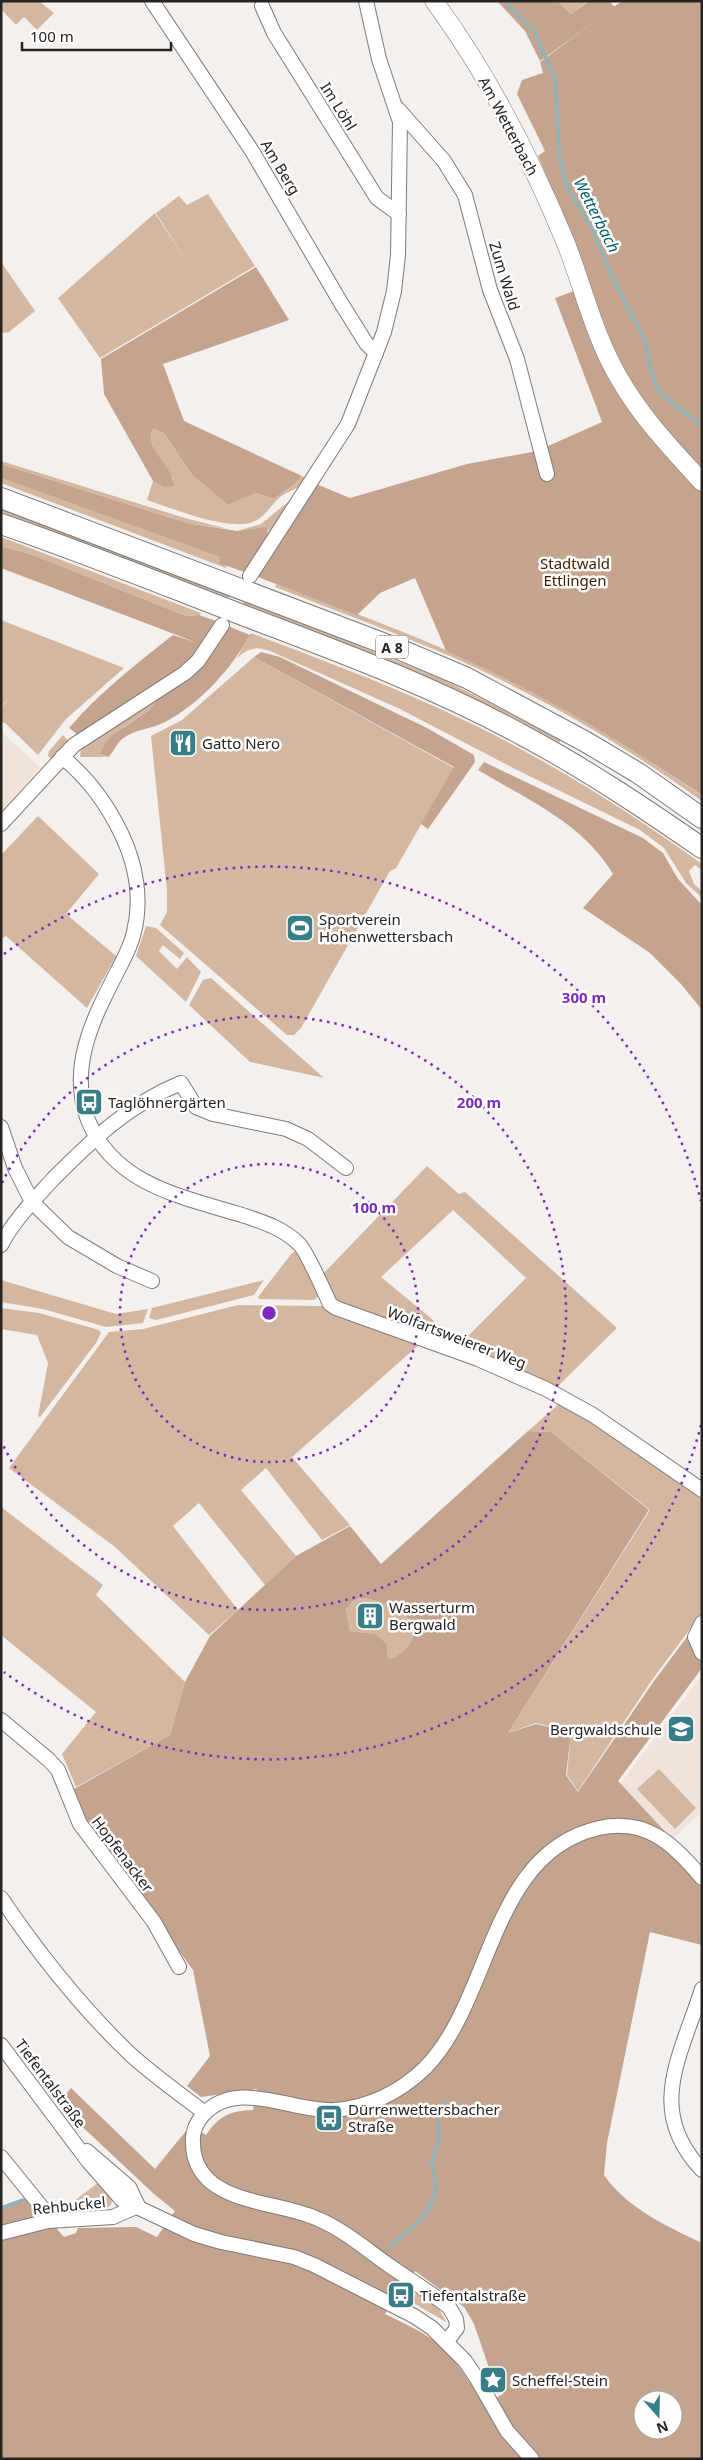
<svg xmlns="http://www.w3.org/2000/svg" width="703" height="2460" font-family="'Noto Sans',sans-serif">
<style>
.built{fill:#efe3db}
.green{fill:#d4b7a1;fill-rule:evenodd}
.forest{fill:#c4a48e;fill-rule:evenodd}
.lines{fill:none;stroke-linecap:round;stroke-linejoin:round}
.stream{stroke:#89b6bd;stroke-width:3}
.minor-casing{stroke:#7e7a77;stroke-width:16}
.major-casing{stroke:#7e7a77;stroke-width:19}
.highway-casing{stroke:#7e7a77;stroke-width:22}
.minor{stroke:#fff;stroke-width:14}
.major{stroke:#fff;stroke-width:18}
.highway{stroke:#fff;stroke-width:20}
.ring{fill:none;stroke:#7b2cbf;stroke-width:2.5;stroke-dasharray:2.5 5}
.labels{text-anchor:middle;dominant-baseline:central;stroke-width:5;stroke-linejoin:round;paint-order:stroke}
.shield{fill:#fffefd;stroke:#676564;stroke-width:1}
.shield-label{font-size:14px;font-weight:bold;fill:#262423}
.street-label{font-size:15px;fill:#262423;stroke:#fffefd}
.park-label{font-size:15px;fill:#422206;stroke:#fffefd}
.poi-label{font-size:15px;fill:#262423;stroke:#fffefd;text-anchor:start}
.water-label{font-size:16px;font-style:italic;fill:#00626e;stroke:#fffefd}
.centre{fill:#7b2cbf;stroke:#fffefd;stroke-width:2.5}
.ring-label{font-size:15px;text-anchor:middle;font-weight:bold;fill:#7b2cbf;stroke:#fffefd;stroke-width:5;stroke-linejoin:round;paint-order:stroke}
</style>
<rect width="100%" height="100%" fill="#f4f0ed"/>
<g class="built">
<polygon points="1,732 40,767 1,812"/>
<polygon points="702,1675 702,1812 672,1839 620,1784"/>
</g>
<g class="green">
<polygon points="1,1 39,1 54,13 37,30 24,17 16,25 1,9"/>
<polygon points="557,1 588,1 571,14"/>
<polygon points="208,194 255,266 100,358 58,298 155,213 186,261 156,213 179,196 187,205"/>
<polygon points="1,262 35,311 9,332 4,333 1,331"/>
<path d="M 154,429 L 164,433 L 192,475 L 228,505 L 256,493 L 274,499 L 295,484 L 302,476 L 306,478 C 296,493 291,488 279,498 C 271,505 266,516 255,521 C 232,533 171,508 147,500 L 153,481 L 163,487 L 174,480 C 165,464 150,452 151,432 Z"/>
<polygon points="1,461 185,518 228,529 187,523 1,464"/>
<polygon points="1,478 221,557 219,562 227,565 226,568 1,483"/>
<polygon points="288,502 289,504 261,553 244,572 269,531 263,527 237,531 261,524"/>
<polygon points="1,508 230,595 228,598 1,512"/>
<polygon points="1,537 201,613 200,615 186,616 33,555 1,546"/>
<path d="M 276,584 C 347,610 419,636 488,669 C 562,705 631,749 700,794 L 702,801 C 624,745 540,696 452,657 C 394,632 334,610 275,587 Z"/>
<path d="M 245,600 L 444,680 L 560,738 L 560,743 C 459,686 351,646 243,604 Z"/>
<polygon points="1,620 124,668 66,719 38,755 5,723 1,722 1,707 11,697 1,706"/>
<path d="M 251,633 C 314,657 377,680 438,708 C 531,750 619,804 702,864 L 702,870 L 695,865 L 689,871 L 694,884 L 702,891 L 702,898 L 686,883 L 664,848 L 640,830 L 519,771 L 400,709 L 270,651 C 256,646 248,648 237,658 Z"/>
<polygon points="254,657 454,768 396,868 390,871 301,1028 294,1035 287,1035 160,925 167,912 167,891 151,736 182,720"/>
<polygon points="156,701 149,710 124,727 100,754 106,757 80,757 81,748 105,730"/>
<polygon points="63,735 70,743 53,760 48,756 49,751"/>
<polygon points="38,816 99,874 66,914 116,956 87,1008 6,936 1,939 1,855"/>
<polygon points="146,926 156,928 184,953 180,959 163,945 159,951 177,969 187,957 201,972 186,1002 136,956"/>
<polygon points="211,978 324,1078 250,1062 189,1005 203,980"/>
<path d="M 427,1166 L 459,1194 L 465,1192 L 617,1328 L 556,1388 L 353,1311 L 334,1299 L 320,1277 ZM 453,1210 L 526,1278 L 461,1343 L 381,1277 Z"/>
<polygon points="296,1251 301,1255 319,1296 314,1300 259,1299 258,1297 292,1253"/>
<polygon points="1,1280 116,1314 148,1309 143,1323 106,1327 43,1309 1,1302"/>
<polygon points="264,1280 254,1295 156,1320 149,1318 152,1308"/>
<polygon points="238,1305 325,1306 421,1343 292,1457 350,1525 322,1540 266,1468 241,1490 296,1556 265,1585 199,1503 173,1526 238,1610 209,1635 115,1547 9,1468 109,1332 143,1329"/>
<polygon points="1,1308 39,1313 99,1330 101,1333 96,1343 40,1417 38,1416 48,1363 37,1335 1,1329"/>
<polygon points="561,1402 702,1495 702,1613 652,1680 578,1791 567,1775 571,1732 536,1723 508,1733 650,1510 551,1432 528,1431"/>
<polygon points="1,1507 103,1585 96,1595 185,1682 170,1735 76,1787 62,1754 96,1712 1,1635"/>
<path d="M 359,1598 C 372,1598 397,1606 406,1616 C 423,1634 407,1652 390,1659 L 388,1658 L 387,1644 L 376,1634 L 350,1631 L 346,1609 L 352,1602 Z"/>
<polygon points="659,1769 696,1808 675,1829 637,1789"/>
<polygon points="99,2182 112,2200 111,2205 104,2210 83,2212 74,2201"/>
<polygon points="417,2292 439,2309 446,2322 410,2301"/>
</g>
<g class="forest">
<polygon points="497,1 557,1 571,14 589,1 609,1 615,7 540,61 525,31"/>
<path d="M 622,1 L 702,1 L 702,795 C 617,740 540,691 446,651 L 415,578 L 380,593 L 357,615 L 258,577 L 314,483 L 350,498 L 467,464 L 537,451 L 602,422 L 555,298 L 588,286 L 575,245 L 538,156 L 545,151 L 517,94 L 522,80 L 543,73 L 540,62 Z"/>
<path d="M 256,267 L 289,320 L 163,364 L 184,421 L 302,476 L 295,484 L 274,499 L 256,493 L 228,505 L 192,475 L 164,433 L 154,429 L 151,432 C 149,456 173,465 174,486 L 163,487 L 153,481 L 104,394 L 101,359 Z"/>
<polygon points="1,464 187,523 237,531 263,527 267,528 268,535 244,572 219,563 220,557 1,478"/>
<path d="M 1,546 L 33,555 L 186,616 L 199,615 L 216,621 L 204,646 L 176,671 L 78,735 L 69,728 C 100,692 136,664 173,635 L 195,642 L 1,568 Z"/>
<path d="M 228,626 L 250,635 C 231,669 201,703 165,722 C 152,729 135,729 122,739 C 116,744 114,752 108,757 L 100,754 L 106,742 L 113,735 L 149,710 L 156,701 L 200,668 Z"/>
<polygon points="261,652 280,657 427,728 474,755 475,762 428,829 421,824 454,767 254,657"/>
<path d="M 484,762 L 643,838 L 663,853 L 678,879 L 702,905 L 702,1010 L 681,984 L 650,953 L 583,908 L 613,874 C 583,823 526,799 478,770 Z"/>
<path d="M 528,1431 L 551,1432 L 649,1510 L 508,1733 L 536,1724 L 571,1732 L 566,1775 L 578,1792 L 654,1681 L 702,1617 L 702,1668 L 618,1781 L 672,1839 L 702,1883 L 702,1945 L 650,1932 L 607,2143 L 604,2175 C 627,2208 666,2226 702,2243 L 702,2459 L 1,2459 L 1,2206 L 29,2197 L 64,2237 L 76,2233 L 78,2228 L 136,2227 L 157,2237 L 175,2211 L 154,2194 L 58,2104 L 71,2088 L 155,2169 L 190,2126 L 206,2135 C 220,2115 230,2111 253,2110 L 257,2089 L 201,2097 L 187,2086 L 210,2056 L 193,1970 L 85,1822 L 74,1789 L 170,1735 L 185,1682 L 210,1636 L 296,1556 L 350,1526 L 381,1564 ZM 359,1598 C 372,1598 397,1606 406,1616 C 423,1634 407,1652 390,1659 L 388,1658 L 387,1644 L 376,1634 L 350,1631 L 346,1609 L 352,1602 ZM 415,2271 L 464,2307 L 474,2324 L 489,2368 L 503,2394 L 484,2404 C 470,2384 458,2361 439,2345 C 423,2331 403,2323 385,2314 ZM 643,2400 L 673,2400 L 673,2430 L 643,2430 Z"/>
</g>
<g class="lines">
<g class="stream">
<polyline points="505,1 534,31 555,79 560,161 568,189 591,226 610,272 646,343 650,368 659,392 702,426"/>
<polyline points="1,2208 25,2199"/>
<polyline points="390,2247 424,2216 435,2195 436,2186 432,2162 439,2140 438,2115 445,2101"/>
</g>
<g class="minor-casing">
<g id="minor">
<polyline points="152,1 252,151 341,303 366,343 376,353"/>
<polyline points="262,6 274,33 377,198 399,214"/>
<polyline points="398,109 444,161 465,195 490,290 517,359 547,474"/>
<polyline points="250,576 348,424 384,332 394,291 398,255 400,122 379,59 366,1"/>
<path d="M 62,757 C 87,777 107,804 121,833 C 136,864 142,899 134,932 C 131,947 123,960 116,974 C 93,1019 68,1068 88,1120 C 114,1185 183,1197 242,1215 C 263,1222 283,1228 299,1244 C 306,1250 325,1293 330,1304 L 336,1308 L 478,1359 L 546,1389 L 593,1415 L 702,1490"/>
<polyline points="1,824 74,745 185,673 198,661 222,625"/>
<polyline points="1,1127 15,1168 32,1202 68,1237 117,1266 152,1281"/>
<path d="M 1,1245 C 14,1220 34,1200 53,1179 C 92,1140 129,1104 181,1083 L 196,1107 L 213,1114 L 286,1129 L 308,1139 L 346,1168"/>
<polyline points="702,1623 695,1637 702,1653"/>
<polyline points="1,1720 49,1760 58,1770 80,1824 154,1922 179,1967"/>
<path d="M 1,1898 C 39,1954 81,2007 130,2054 C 153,2075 180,2094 205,2113"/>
<path d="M 702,1989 C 681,2056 645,2110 702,2170"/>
<polyline points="1,2045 88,2161 122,2200 194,2234 221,2242 294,2257 314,2265 414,2316 432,2328 465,2361 476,2377 507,2431 532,2459"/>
<polyline points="87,2151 129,2187 138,2206"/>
<polyline points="1,2157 44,2210 48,2221"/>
<polyline points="1,2233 48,2221 113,2217 138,2206"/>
<path d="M 447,2341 L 457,2328 L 456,2319 L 449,2307 C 430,2292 410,2280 390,2266 C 367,2250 344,2230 318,2219 C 285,2204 241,2205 212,2183 C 200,2173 193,2159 193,2143 C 192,2132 196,2123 203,2115 C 237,2077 293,2113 335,2110 C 370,2107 400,2092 425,2068 C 493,1999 489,1853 599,1828 C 646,1818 673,1843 702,1878"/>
</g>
</g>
<g class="major-casing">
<path id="major" d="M 434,1 C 488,74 530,157 565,241 C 583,286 594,336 619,378 C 641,417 672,449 702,482"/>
</g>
<g class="highway-casing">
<g id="highway">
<polyline points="1,498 401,650 467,678 586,742 638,773 702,818"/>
<path d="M 1,524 C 83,552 164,585 245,616 C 340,652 435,687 524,736 C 586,769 644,808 702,848"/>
</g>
</g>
<use href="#minor" class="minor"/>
<use href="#major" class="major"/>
<use href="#highway" class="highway"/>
</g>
<g class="ring">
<circle cx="269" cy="1313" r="149"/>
<path d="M2 1183A297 297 0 1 1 2 1443"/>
<path d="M701 1425A446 446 0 0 1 4 1672M4 954A446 446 0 0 1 701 1201"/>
</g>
<defs>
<g id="restaurant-square" transform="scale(1.4375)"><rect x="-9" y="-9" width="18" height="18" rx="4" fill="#377e88" stroke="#fffefd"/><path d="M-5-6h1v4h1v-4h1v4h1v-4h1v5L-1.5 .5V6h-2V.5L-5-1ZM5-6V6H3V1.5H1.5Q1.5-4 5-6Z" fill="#fff"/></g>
<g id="stadium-square" transform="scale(1.4375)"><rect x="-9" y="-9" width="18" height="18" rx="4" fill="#377e88" stroke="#fffefd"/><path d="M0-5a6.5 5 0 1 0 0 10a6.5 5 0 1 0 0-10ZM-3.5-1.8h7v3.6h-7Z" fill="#fff"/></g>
<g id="bus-square" transform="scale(1.4375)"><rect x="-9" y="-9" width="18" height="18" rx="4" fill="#377e88" stroke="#fffefd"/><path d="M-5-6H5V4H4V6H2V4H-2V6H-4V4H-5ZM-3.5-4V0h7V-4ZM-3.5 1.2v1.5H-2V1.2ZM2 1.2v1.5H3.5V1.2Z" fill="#fff"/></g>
<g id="building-square" transform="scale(1.4375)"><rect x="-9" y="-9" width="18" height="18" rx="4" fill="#377e88" stroke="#fffefd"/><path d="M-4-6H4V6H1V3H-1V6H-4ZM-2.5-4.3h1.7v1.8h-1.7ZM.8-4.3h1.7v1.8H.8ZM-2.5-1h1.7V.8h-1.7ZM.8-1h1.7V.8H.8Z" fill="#fff"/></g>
<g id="school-square" transform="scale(1.4375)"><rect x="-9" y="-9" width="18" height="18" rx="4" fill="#377e88" stroke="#fffefd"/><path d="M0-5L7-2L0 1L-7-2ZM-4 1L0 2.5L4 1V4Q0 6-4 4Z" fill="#fff"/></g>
<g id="sight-square" transform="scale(1.4375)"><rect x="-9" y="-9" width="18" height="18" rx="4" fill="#377e88" stroke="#fffefd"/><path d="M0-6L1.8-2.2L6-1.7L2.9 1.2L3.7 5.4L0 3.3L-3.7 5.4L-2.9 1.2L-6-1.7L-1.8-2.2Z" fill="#fff"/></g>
</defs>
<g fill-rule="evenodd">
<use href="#restaurant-square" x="183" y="743"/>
<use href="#stadium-square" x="300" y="928"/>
<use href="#bus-square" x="89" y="1102"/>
<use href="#building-square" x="370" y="1616"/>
<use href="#school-square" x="681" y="1729"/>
<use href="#bus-square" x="329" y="2118"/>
<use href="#bus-square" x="401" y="2295"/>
<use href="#sight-square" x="493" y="2380"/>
</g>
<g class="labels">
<rect class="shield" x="376" y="635.5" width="32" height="23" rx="4"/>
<g class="shield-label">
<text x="392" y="647">A 8</text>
</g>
<g class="street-label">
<text transform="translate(339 106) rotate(58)">Im Löhl</text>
<text transform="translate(509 126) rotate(62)">Am Wetterbach</text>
<text transform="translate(281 167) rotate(59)">Am Berg</text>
<text transform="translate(505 276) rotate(73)">Zum Wald</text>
<text transform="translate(457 1337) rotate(21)">Wolfartsweierer Weg</text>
<text transform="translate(123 1854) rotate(53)">Hopfenacker</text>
<text transform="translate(51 2083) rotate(53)">Tiefentalstraße</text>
<text transform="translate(69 2205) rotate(-6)">Rehbuckel</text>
</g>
<g class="park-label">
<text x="575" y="563">Stadtwald<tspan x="575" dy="17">Ettlingen</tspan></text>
</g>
<g class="poi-label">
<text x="202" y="743">Gatto Nero</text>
<text x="319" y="919">Sportverein<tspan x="319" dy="17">Hohenwettersbach</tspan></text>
<text x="108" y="1102">Taglöhnergärten</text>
<text x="389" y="1607">Wasserturm<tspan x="389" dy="17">Bergwald</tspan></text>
<text x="662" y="1729" text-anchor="end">Bergwaldschule</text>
<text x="348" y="2109">Dürrenwettersbacher<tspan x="348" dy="17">Straße</tspan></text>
<text x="420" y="2295">Tiefentalstraße</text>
<text x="512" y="2380">Scheffel-Stein</text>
</g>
<g class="water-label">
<text transform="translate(597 215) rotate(63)">Wetterbach</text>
</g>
</g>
<circle cx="269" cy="1313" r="8" class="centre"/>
<g class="ring-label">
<text x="584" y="1003">300 m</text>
<text x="479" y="1108">200 m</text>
<text x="374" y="1213">100 m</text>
</g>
<rect width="703" height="2460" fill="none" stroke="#262423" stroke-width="5"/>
<g transform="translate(658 2415) rotate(160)"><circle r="24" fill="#fffefd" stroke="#a8a7a6"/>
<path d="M0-4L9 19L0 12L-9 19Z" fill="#377e88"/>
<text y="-8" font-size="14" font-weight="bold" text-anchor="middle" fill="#262423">N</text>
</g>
<path d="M22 42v8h149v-8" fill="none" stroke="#262423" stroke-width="2.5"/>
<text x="30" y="42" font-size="15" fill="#262423" stroke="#fffefd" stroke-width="4" paint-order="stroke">100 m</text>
</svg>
